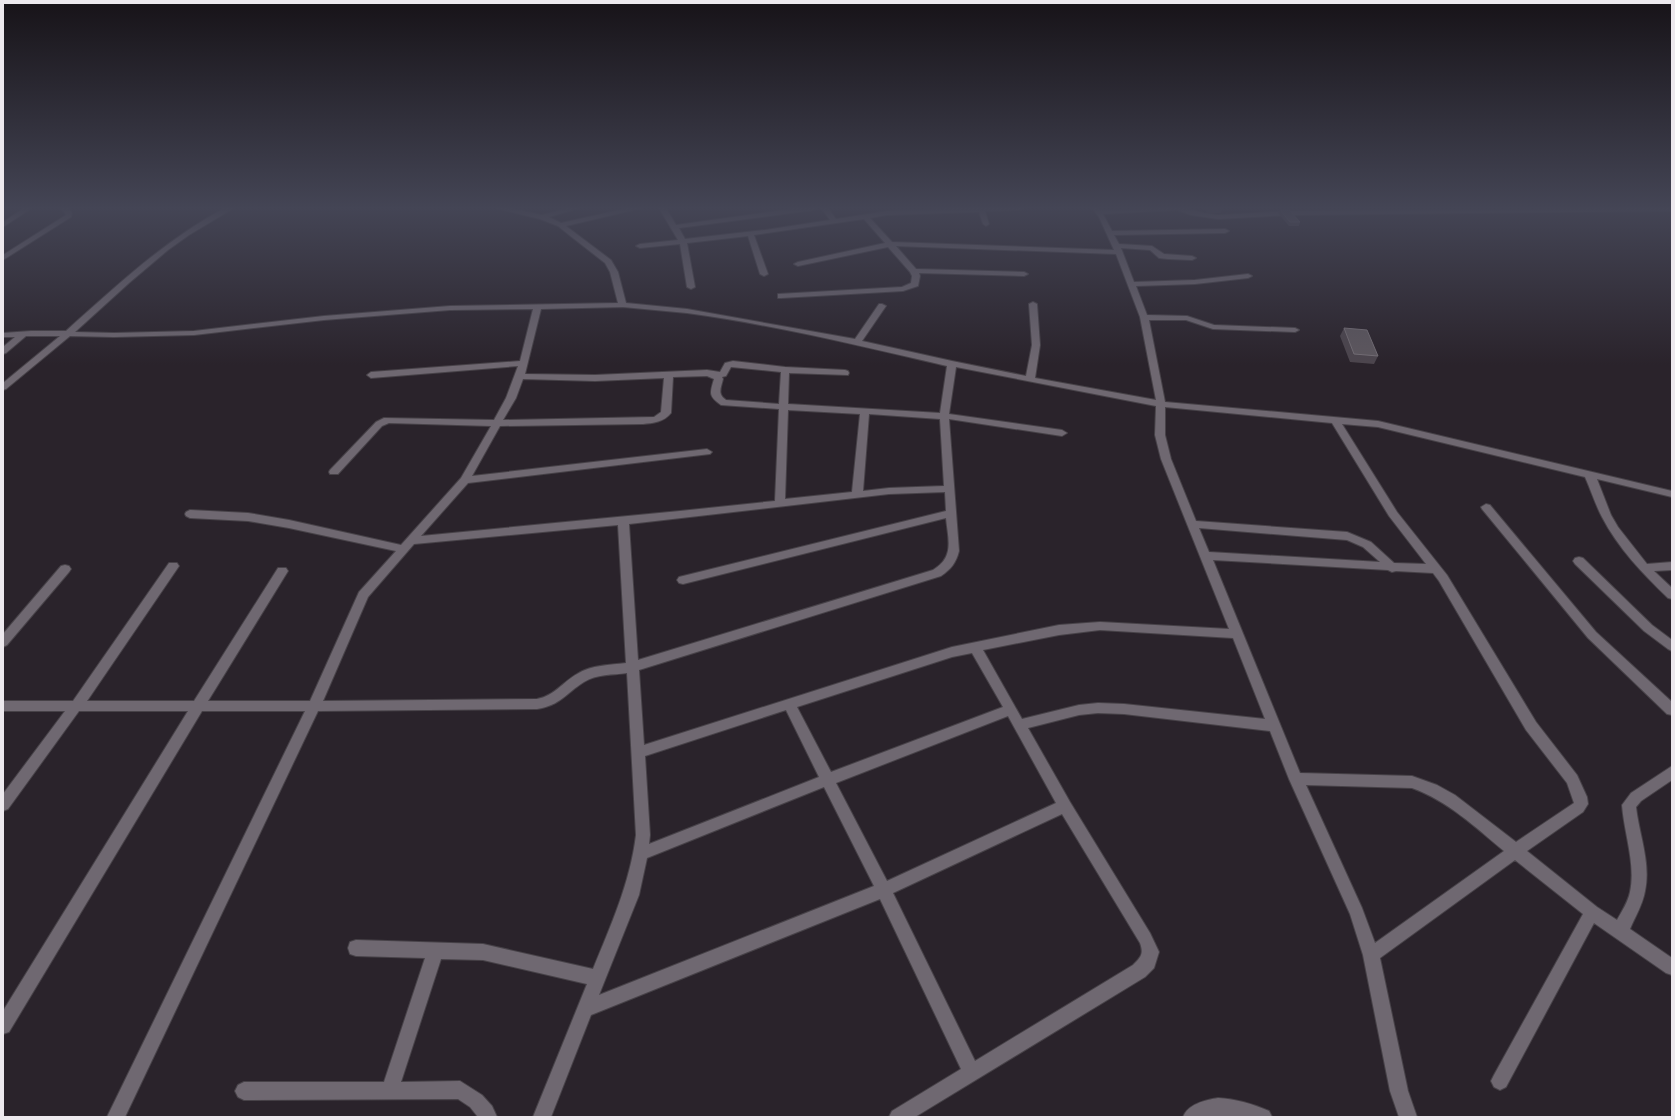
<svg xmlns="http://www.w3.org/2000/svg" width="1675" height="1120" font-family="'Crimson Pro',serif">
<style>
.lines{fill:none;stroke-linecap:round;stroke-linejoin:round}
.minor-casing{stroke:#474248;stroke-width:2}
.minor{fill:#6f6871;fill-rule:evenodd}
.wall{fill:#4c454d}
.building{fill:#5d575e;stroke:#746e75}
</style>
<rect width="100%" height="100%" fill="#2a232b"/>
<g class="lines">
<g class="minor-casing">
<g id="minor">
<polygon points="24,208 32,208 3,227 3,222"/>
<polygon points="61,208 68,208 72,213 71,217 3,260 3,255 66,215"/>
<path d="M 225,208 L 234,208 L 189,235 L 168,250 L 129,283 L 75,332 L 114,333 L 194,331 L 324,316 L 450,306 L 618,303 L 610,272 L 605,263 L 573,238 L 558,226 L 540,219 L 495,208 L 510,208 L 542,215 L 568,208 L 580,208 L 549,217 L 561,223 L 628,208 L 642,208 L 566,226 L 611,260 L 618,272 L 626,303 L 687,309 L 855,339 L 879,304 L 882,304 L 886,306 L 862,341 L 952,361 L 1026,376 L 1032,345 L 1029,304 L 1033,302 L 1037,304 L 1040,345 L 1035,378 L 1156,400 L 1140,317 L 1116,254 L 896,246 L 916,269 L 1024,272 L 1028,274 L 1024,276 L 919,273 L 920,276 L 918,286 L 903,291 L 781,298 L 778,298 L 778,294 L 902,287 L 911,283 L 912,276 L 910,272 L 888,247 L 798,266 L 794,264 L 798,262 L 885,243 L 864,219 L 754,235 L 768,274 L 764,276 L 760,274 L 748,236 L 687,243 L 695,287 L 691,289 L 687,287 L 680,244 L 640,248 L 636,246 L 640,244 L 678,240 L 659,208 L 666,208 L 676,225 L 797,208 L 817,208 L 814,210 L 679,228 L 685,239 L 765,230 L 830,220 L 821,208 L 828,208 L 836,219 L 887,211 L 958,208 L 1024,208 L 1021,210 L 985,211 L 989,224 L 986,226 L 983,224 L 979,212 L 887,215 L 870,218 L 892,242 L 1114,250 L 1099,217 L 1092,208 L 1099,208 L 1100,210 L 1185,208 L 1204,213 L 1218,215 L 1288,211 L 1672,208 L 1672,211 L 1288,215 L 1218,219 L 1191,215 L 1177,210 L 1103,214 L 1112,231 L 1225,229 L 1229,231 L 1225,233 L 1114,235 L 1119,244 L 1152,246 L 1164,254 L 1192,256 L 1196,258 L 1192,260 L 1168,259 L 1159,258 L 1150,250 L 1121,248 L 1134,282 L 1195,280 L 1248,274 L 1252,276 L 1248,278 L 1195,284 L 1136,286 L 1147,315 L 1187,316 L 1214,325 L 1295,328 L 1299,330 L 1295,332 L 1213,329 L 1186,320 L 1149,320 L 1165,402 L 1378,421 L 1672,491 L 1672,497 L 1597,479 L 1611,515 L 1618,527 L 1647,564 L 1672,562 L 1672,570 L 1654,571 L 1672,588 L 1672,599 L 1668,598 C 1643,574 1618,548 1602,517 C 1595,504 1591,490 1585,477 L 1378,427 L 1342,424 L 1397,512 L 1447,575 L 1536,722 L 1577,775 L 1587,797 L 1588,804 L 1583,812 L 1527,851 L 1597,907 L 1617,920 C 1622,911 1628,902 1630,892 C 1636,864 1624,833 1622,805 L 1631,793 L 1672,766 L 1672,780 L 1641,801 L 1636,807 C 1639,834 1651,863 1645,891 C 1643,904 1635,917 1630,929 L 1672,958 L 1672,975 L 1666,973 L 1594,923 L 1506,1087 L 1500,1090 L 1494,1087 L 1491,1081 L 1494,1075 L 1583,914 L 1515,860 L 1380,958 L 1408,1091 L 1417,1117 L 1399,1117 L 1390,1091 L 1363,955 L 1350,914 L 1289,779 L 1270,731 L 1124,714 L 1098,713 L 1079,715 L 1028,728 L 1070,802 L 1150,933 L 1159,952 L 1154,968 L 1145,977 L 915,1117 L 889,1117 L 892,1111 L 961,1069 L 880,899 L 591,1015 L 551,1117 L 533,1117 L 587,984 L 483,960 L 441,959 L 401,1082 L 460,1081 L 482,1095 L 492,1106 L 497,1117 L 478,1117 L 470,1107 L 458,1099 L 244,1100 L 238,1097 L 235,1091 L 238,1085 L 244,1082 L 384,1082 L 425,958 L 356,956 L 350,954 L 348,948 L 350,942 L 356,940 L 483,944 L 593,969 C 611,925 630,883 636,835 L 627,673 C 613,675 596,674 584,682 C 565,694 561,705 537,709 L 318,711 L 125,1117 L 107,1117 L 305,711 L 202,711 L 9,1032 L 3,1034 L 3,1011 L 188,711 L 79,711 L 8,809 L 3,811 L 3,794 L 65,711 L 3,711 L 3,701 L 73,701 L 169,563 L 177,563 L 179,566 L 177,569 L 87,701 L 194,701 L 278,568 L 286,568 L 288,571 L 208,701 L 310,701 L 359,592 L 396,551 L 289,528 L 248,521 L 190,518 L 186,516 L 185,514 L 186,512 L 190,510 L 248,513 L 289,520 L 401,545 L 461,478 L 491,426 L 389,423 L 382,426 L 338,474 L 330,474 L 329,472 L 330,470 L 376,422 L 384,418 L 494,420 L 506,398 L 518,366 L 371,378 L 367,375 L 371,372 L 520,361 L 533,309 L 450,310 L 324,320 L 194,335 L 114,337 L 70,336 L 6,389 L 3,390 L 3,383 L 60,336 L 26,336 L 6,353 L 3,354 L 3,347 L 15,337 L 3,337 L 3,333 L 31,331 L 66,331 C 116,286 165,240 225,208 ZM 623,307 C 644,309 666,311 687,313 C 775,325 861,346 947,366 L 940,413 L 788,404 L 789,373 L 848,375 L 849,373 L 848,371 L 845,370 L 785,367 L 733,361 L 725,363 L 720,372 L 707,370 L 595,375 L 525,374 L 541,309 ZM 731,367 L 781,372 L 779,404 L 726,400 C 717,394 721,388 723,379 L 722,377 L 726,376 ZM 956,367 L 1156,406 L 1155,435 L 1161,459 L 1229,629 L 1100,622 L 1059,625 L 952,647 L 644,745 L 639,670 L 941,576 C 951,569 956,563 959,551 L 949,419 L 1062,436 L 1067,433 L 1062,430 L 949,414 ZM 707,376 L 714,379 C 710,393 708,396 721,405 L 779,409 L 775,501 L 680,511 L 421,536 L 468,483 L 710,454 L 712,452 L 707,449 L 472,476 L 500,426 L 643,424 C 653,423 664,422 671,413 L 673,377 ZM 664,378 L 661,412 L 654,417 L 503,420 L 516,398 L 523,379 L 595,381 ZM 1165,407 L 1332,423 L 1389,516 L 1426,564 L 1394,563 L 1371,542 L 1347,532 L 1196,521 L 1171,459 L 1165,435 ZM 788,410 L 860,414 L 852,492 L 785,499 ZM 869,414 L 940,419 L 944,486 L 889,488 L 863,491 ZM 945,492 L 946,511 L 683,576 L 679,577 L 677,580 L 679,583 L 683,584 L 946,518 C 948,539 955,557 933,570 L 638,660 L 629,524 L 889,494 ZM 618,525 L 626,663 C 610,665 591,665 577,674 C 563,682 554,696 537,699 L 323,701 L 368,597 L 414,544 ZM 1199,528 L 1347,540 L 1363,547 L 1380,562 L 1209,552 ZM 1213,560 L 1388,570 L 1392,572 L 1396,571 L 1433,573 L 1439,581 L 1526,730 L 1567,783 L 1574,803 L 1516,842 L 1455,795 L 1437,785 L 1412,776 L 1300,773 ZM 1100,630 L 1233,638 L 1265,719 L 1124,704 L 1098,703 L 1079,705 L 1022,719 L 983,650 L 1059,635 ZM 972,653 L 1003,707 L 831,772 L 797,707 L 952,657 ZM 786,710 L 819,777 L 649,844 L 650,835 L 645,756 ZM 1008,716 L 1056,803 L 887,881 L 836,783 ZM 1306,785 L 1412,788 C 1448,801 1475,827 1504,851 L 1375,943 L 1362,908 ZM 824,787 L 874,886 L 599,995 L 639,895 L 647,858 ZM 1062,814 L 1140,943 C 1144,954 1141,957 1133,965 L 975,1061 L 893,893 Z"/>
<polygon points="1486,504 1490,505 1596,632 1672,702 1672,715 1667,714 1588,638 1482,509 1481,507"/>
<polygon points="1579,557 1583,558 1652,625 1672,640 1672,651 1668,649 1644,631 1575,564 1573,561 1575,558"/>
<polygon points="65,565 69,566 71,569 69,572 7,645 3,647 3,634 61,566"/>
<path d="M 1218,1098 C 1236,1099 1253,1104 1269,1111 L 1272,1117 L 1183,1117 C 1188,1104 1205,1100 1218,1098 Z"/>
</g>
</g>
<use href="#minor" class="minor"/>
</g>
<g class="wall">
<polygon points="1204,208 1222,208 1221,213 1207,213"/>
<polygon points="1280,210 1300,222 1299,226 1289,226 1278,213"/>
<polygon points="1344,328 1378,356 1374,364 1350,362 1340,336"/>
</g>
<g class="building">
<polygon points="1280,210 1289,210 1300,222 1290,222"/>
<polygon points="1344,328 1367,330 1378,356 1354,354"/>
</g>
<linearGradient id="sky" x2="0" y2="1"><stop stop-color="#171318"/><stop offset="0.57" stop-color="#444555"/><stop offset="1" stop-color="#444555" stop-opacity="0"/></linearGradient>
<rect width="1675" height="365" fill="url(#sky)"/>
<rect width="1675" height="1120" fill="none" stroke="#ede9ee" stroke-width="8"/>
</svg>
